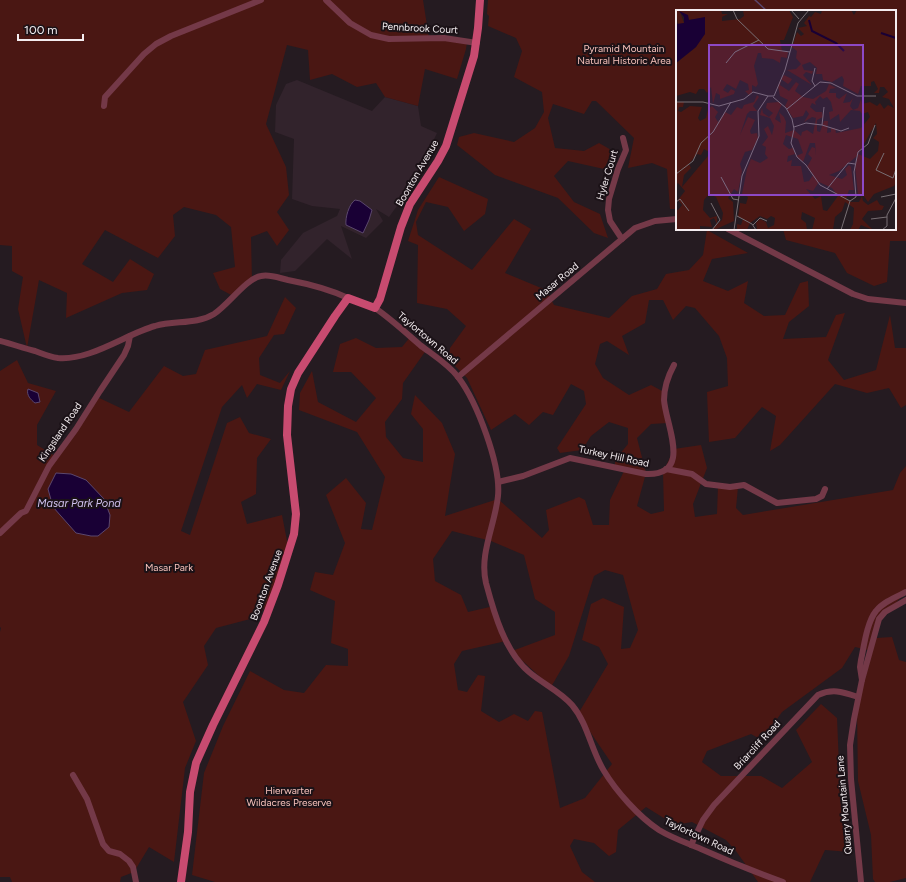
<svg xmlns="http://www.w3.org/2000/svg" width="906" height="882" font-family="Figtree,sans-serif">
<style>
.built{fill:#32232c}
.green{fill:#4a1713;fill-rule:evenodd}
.water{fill:#190035;stroke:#5b476d}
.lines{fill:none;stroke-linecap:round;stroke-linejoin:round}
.stream{stroke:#5b476d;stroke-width:1.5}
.minor{stroke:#743948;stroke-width:6}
.major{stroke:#c84b70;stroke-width:8}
.labels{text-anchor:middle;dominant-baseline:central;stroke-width:4;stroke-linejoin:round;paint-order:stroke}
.street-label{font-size:10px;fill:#f4edf0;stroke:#1b1217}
.park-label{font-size:10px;fill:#f9c3bc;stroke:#1b1217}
.water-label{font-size:11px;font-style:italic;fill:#d1c2ef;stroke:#1b1217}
.inset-river{fill:none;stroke:#190035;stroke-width:2}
.inset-road{fill:none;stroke:#786f74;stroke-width:1}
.view{fill:#8d49c6;fill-opacity:0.15;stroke:#8d49c6;stroke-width:2}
.inset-edge{fill:none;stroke:#f4edf0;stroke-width:2}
</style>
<rect width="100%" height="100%" fill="#251b21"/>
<polygon class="built" points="297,80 372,111 385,97 418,106 421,126 437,133 419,170 402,199 389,217 376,209 383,221 366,238 341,226 352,259 327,239 295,271 280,273 281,260 303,233 337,216 340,209 312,206 292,199 294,139 275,132 276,105 286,84"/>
<g class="green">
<polygon points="0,0 423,0 429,38 467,42 466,49 457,79 425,69 418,106 385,97 376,83 357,87 332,74 310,80 308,50 287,45 266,124 286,167 289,195 277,212 289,230 277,246 267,231 251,237 252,281 235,297 220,289 213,273 235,267 231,227 216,215 184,207 173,215 175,236 158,258 105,230 82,264 113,282 130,259 154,274 147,290 122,293 66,318 67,293 39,280 27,348 18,309 23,277 12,271 12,246 0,245"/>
<polygon points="488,0 906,0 906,241 890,241 887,282 874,286 847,273 835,253 786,240 783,229 895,229 895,11 677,11 677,209 670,209 667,169 652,163 628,168 634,138 596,101 592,101 584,114 553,104 548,118 555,148 584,151 599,143 613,151 604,169 568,161 554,176 574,202 600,214 608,238 594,233 558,198 495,175 457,145 459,137 474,133 514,142 535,128 544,112 542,92 514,77 522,51 516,38 488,26 489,16 487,14"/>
<path d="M 439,177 L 488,199 L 485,214 L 464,231 L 448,207 L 426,202 L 416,222 L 418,235 L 472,270 L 514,219 L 531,229 L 505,273 L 546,290 L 554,305 L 609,318 L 632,296 L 657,289 L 666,274 L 689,270 L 703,255 L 707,230 L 748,253 L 712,259 L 703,281 L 728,291 L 748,281 L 744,303 L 764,316 L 785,315 L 800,283 L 808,281 L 809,306 L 789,322 L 783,339 L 826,337 L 836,315 L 845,313 L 828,360 L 844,380 L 876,370 L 890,315 L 895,348 L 906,348 L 906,405 L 901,408 L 889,388 L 867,393 L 835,384 L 780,445 L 770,451 L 776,416 L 762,407 L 735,438 L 709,442 L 707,392 L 728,386 L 727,358 L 719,336 L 695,308 L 686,306 L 673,320 L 663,300 L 649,300 L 645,323 L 622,336 L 629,355 L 607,341 L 600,344 L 595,364 L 603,378 L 629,395 L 651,385 L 664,392 L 668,423 L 651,424 L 637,438 L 646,473 L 637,506 L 651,514 L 664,511 L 663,472 L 674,449 L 701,445 L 707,468 L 693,504 L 695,517 L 717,514 L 718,486 L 738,487 L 736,508 L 743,515 L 893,490 L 900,473 L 906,466 L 906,592 L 891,608 L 877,617 L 868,650 L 855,647 L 842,668 L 782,712 L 762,740 L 751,734 L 707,751 L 702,762 L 721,776 L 761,776 L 782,788 L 812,762 L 796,730 L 821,704 L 837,718 L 839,765 L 850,852 L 825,850 L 810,882 L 758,882 L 736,851 L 726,840 L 692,822 L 675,825 L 646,807 L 618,830 L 616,852 L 609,856 L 594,843 L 574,839 L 570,846 L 582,872 L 595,882 L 215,882 L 192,875 L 204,773 L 223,726 L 250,671 L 284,690 L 304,693 L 326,665 L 348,666 L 348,649 L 331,643 L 335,601 L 310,590 L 315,572 L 333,575 L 345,543 L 326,495 L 346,478 L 366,503 L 361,529 L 372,530 L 385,477 L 357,432 L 299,410 L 300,393 L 312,371 L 318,402 L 356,422 L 376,398 L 351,372 L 333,372 L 340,344 L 356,338 L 376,348 L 402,347 L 411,336 L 427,349 L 403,383 L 402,399 L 385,422 L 386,437 L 403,458 L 423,462 L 423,429 L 411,414 L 415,395 L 442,423 L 455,454 L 445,516 L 498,499 L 542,538 L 549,530 L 546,510 L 579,497 L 585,500 L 593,525 L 609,525 L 610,500 L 625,469 L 615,466 L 615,460 L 628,444 L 628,428 L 609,422 L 591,436 L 582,450 L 560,453 L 557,448 L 586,404 L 584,391 L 571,384 L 553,415 L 543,412 L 529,425 L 515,414 L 491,430 L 467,378 L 449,360 L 450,348 L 466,326 L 447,309 L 417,303 L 418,245 L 408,241 L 418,210 ZM 452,531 L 491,541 L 524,555 L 535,599 L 555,612 L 555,635 L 512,651 L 551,687 L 569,656 L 594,576 L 605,570 L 623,575 L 638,630 L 630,648 L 621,649 L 624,607 L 603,598 L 591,604 L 582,640 L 599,647 L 608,664 L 578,714 L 612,764 L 585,798 L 560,808 L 542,712 L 535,711 L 528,721 L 514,714 L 499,722 L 481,711 L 485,676 L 478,675 L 467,692 L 458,690 L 454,664 L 462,651 L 506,641 L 494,606 L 468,612 L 461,595 L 435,581 L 433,559 Z"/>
<polygon points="285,297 296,308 284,334 274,335 259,358 260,375 280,383 290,371 281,390 257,384 247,398 242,385 222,407 181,531 190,535 227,423 240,417 249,433 271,439 257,458 256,494 241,502 247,524 282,515 288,546 268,605 254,618 216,628 204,646 208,665 183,702 196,741 185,768 174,862 149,847 134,872 121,877 120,882 12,882 10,877 0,877 0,632 1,628 0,627 0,371 17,360 28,383 56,391 37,425 37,445 55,456 95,396 129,412 164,366 183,376 196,374 205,350 267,336"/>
<polygon points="892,637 899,660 906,662 906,878 890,882 875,882 873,879 871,835 858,781 857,709 876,638"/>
</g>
<g class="water">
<path d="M 355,200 L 360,201 L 372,210 L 369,220 L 363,233 L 346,225 C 345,218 349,204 355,200 Z"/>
<path d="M 28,389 L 38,393 L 40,402 L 35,403 C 31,400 26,395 28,389 Z"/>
<polygon points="56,473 71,474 86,480 104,499 110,515 109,527 98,536 91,536 76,533 53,507 48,489"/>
</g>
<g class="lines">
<polyline class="stream" points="755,0 767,11"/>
<g class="minor">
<polyline points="326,0 350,23 371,35 389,39 444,38 477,43"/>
<polyline points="104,106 105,97 144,54 156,44 171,36 261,0"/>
<polyline points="728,229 853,294 868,299 906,303"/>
<polyline points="622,239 610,221 608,210 609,199 618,169 626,150 623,138"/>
<path d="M 375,308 C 391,319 405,332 420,345 C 433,355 448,364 458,377 C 477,402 501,465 498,496 C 495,525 479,554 486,583 C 494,613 505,652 529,672 C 543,684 560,691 572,705 C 588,724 591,750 604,771 C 616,791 639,817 659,830 C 672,838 687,843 701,849 C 728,861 755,872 783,882"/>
<path d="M 0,341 C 12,344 23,348 35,351 C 43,354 50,357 58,358 C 90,361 126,334 155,326 C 175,320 196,325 214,314 C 228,305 247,278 261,276 C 270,274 279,278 288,280 C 309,284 329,289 348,298"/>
<polyline points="458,377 635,228 655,221 677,219"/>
<polyline points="666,469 692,474 706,484 730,487 744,485 777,503 816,499 822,496 825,489"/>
<path d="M 498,482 L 523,476 L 570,458 L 646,474 C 693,476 666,426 664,400 C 664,387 668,376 674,365"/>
<polyline points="0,533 21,513 26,511 49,466 76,429 100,391 124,355 128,346 130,336"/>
<path d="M 862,680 L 860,667 L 861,660 C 864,646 867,622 876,611 C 883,602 896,597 906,592"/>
<polyline points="73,775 87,799 103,844 109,851 120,854 129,861 133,867 136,882"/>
<path d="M 691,845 L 703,820 L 714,805 L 818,695 C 833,688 843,692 858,697"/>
<polyline points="861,882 851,779 850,745 854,719 862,680 879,619 885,612 906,600"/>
</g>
<polyline class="major" points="181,882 188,832 190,792 196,763 213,725 264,622 278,585 294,534 296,514 287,435 288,406 291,389 298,373 335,316 348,298 375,308 380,299 401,227 410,204 438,161 446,146 474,56 478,28 480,0"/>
</g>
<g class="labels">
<g class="street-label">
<text transform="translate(420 28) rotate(3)">Pennbrook Court</text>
<text transform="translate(417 173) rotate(-60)">Boonton Avenue</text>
<text transform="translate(607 175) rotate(-73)">Hyler Court</text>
<text transform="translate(557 281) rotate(-40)">Masar Road</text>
<text transform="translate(428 338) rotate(40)">Taylortown Road</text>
<text transform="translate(60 432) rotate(-56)">Kingsland Road</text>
<text transform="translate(614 456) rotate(12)">Turkey Hill Road</text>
<text transform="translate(266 585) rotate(-70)">Boonton Avenue</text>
<text transform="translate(757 745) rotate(-47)">Briarcliff Road</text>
<text transform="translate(844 805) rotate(-95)">Quarry Mountain Lane</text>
<text transform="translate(699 836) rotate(25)">Taylortown Road</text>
</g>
<g class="park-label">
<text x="624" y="48">Pyramid Mountain<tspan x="624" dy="12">Natural Historic Area</tspan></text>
<text x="169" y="567">Masar Park</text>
<text x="289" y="790">Hierwarter<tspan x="289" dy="12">Wildacres Preserve</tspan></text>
</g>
<g class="water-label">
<text x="79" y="503">Masar Park Pond</text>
</g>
</g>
<g transform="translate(676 10)">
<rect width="220" height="220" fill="#251b21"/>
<path d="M 0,0 L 45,0 L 46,4 L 52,4 L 46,7 L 46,11 L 64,9 L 68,6 L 67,0 L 113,0 L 117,7 L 108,30 L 104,30 L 106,41 L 112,42 L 111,48 L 105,47 L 104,53 L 97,49 L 86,48 L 85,43 L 82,43 L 78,56 L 82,74 L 80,77 L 76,75 L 76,83 L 73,85 L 69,81 L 73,80 L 72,74 L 64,70 L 60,79 L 51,74 L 47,80 L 52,83 L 55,79 L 59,81 L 58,84 L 44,89 L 44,85 L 40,83 L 37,94 L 35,77 L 31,83 L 28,79 L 23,79 L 20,84 L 14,82 L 0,86 L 0,53 L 20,37 L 29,8 L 12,10 L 4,2 L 8,13 L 2,15 ZM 146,0 L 175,0 L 178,5 L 181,0 L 220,0 L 220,173 L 218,176 L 198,184 L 192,192 L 187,185 L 182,185 L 179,156 L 182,144 L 194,149 L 202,141 L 203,132 L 197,128 L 201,124 L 200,113 L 181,146 L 163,161 L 153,165 L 166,169 L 171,165 L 169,159 L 173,155 L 175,157 L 178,180 L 173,180 L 170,189 L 175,192 L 183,192 L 186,186 L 187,191 L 192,195 L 201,190 L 204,195 L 208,196 L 206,200 L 192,201 L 186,209 L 197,220 L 185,215 L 182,220 L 174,220 L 177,214 L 178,198 L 169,192 L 166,201 L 159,207 L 157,220 L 136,220 L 139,208 L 126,202 L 125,209 L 130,213 L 131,220 L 81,219 L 80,213 L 84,209 L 90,212 L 92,218 L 98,215 L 99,208 L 95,206 L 91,209 L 84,206 L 74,213 L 71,220 L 61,220 L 61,214 L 65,215 L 67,209 L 62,207 L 64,193 L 70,194 L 72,187 L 66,184 L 71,159 L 75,149 L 84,153 L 92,148 L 89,144 L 90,137 L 86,135 L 92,127 L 88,119 L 92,116 L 96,125 L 98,116 L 94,108 L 84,105 L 86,98 L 87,103 L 93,107 L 97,103 L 90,98 L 91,93 L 103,92 L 106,94 L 99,109 L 105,113 L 103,102 L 108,107 L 110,112 L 109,123 L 118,120 L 125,126 L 126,122 L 131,120 L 137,124 L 140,108 L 136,107 L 128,112 L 133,104 L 130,100 L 127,106 L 117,108 L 109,96 L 112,90 L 104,86 L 102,76 L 104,71 L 108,65 L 116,69 L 115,71 L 112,74 L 105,69 L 104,75 L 113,81 L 120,72 L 123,74 L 119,81 L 127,87 L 137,89 L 150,81 L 153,74 L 160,78 L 154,79 L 153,83 L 160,83 L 160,87 L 163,89 L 171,83 L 167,93 L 174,92 L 177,88 L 174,96 L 177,100 L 182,98 L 185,89 L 186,94 L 194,92 L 201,96 L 204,93 L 208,99 L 212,95 L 218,98 L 213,89 L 206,87 L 212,82 L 208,77 L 204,77 L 203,83 L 198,83 L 202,79 L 198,71 L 195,72 L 195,76 L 185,76 L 182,84 L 167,76 L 168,70 L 166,66 L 156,72 L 147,70 L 146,64 L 140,64 L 141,58 L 134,52 L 126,55 L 128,60 L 137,61 L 136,64 L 130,62 L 127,65 L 136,75 L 111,60 L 120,59 L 125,54 L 120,48 L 121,41 L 116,37 L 121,22 L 125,26 L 128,24 L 122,18 L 131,16 L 128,13 L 133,6 L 135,7 L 139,2 L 145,4 ZM 144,86 L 147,89 L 151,87 L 155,92 L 157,101 L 153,102 L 154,110 L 163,104 L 164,112 L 175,100 L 184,101 L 186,104 L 192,102 L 194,107 L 185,118 L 160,123 L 159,118 L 155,118 L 155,122 L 151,123 L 152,111 L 148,111 L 144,122 L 141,121 L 141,110 L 147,107 L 146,102 L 140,102 L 134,97 L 136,93 L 140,95 L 139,92 ZM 110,125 L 122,129 L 127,143 L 120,146 L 127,152 L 134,133 L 139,133 L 140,145 L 139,138 L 136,137 L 132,144 L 136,148 L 131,157 L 137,165 L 133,171 L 128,172 L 125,156 L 115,156 L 116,150 L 111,152 L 112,146 L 119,144 L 117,138 L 113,139 L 107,134 ZM 143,172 L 156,178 L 162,186 L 151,201 L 147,200 L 145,186 L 139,189 L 130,179 L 137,181 ZM 81,85 L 83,87 L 77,96 L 81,101 L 74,101 L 71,104 L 64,125 L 72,107 L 79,110 L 74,121 L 75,124 L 81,123 L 82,128 L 76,140 L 69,142 L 64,154 L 66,161 L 62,182 L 58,179 L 52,188 L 57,192 L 58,211 L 38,220 L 37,218 L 46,210 L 47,203 L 40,187 L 33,184 L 28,190 L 27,200 L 34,208 L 41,206 L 41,214 L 38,208 L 34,210 L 36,217 L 24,216 L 24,220 L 0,220 L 0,199 L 2,200 L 6,195 L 2,190 L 9,181 L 2,173 L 0,175 L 0,92 L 8,92 L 7,97 L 3,97 L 2,101 L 5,102 L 14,96 L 26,97 L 22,108 L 24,111 L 30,108 L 32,99 L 36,96 L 42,102 L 39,107 L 42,112 L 49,102 L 55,105 L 61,97 L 66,99 L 68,95 L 78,92 ZM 28,139 L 33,142 L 32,146 L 6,177 L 8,165 L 15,158 L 13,154 L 21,144 L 25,145 Z" fill="#4a1713" fill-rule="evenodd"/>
<path d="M 3,1 L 12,5 L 13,10 L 29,7 L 29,24 L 20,37 L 0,53 L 0,14 L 8,13 L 8,7 Z" fill="#190035"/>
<path class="inset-river" d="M 133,10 L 136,21 L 160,33 L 168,41M 205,23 L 220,28"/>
<path class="inset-road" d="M 57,0 L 61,9 L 92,39 L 114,42M 115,0 L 123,9M 50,53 L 59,42 L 83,30M 139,76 L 136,71 L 139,58M 97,87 L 110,98 L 116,109 L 118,119 L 115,133 L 121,147 L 130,155 L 144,175 L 174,191 L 165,220M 0,92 L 27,92 L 43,96 L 68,89 L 77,82 L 92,86M 111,99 L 144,72 L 155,73 L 181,86 L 200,86M 146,115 L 165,121 L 173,118M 118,117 L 130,113 L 146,115 L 148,97M 208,143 L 200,160 L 217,168 L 220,159M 0,164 L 17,151 L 25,133 L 37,122 L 55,92M 45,167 L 57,189 L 63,190M 151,179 L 172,153 L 179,154M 205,187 L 220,184M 174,191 L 180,187 L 178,162 L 182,142 L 192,134 L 199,115M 0,192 L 4,189 L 13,201M 35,193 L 44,210 L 36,220M 61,206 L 76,214 L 80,220M 195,209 L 211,207M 77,215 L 84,208 L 91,211M 58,220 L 66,166 L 83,126 L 82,101 L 92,86 L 98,86 L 109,60 L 122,13 L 133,0M 206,220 L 211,216 L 211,205 L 220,188"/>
<path class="view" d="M 33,35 L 187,35 L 187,185 L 33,185 Z"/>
<rect width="220" height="220" class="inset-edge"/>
</g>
<path d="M18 34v6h65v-6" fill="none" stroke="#f4edf0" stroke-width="2"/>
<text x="24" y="34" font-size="12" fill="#f4edf0" stroke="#1b1217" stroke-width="3" paint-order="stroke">100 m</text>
</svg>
